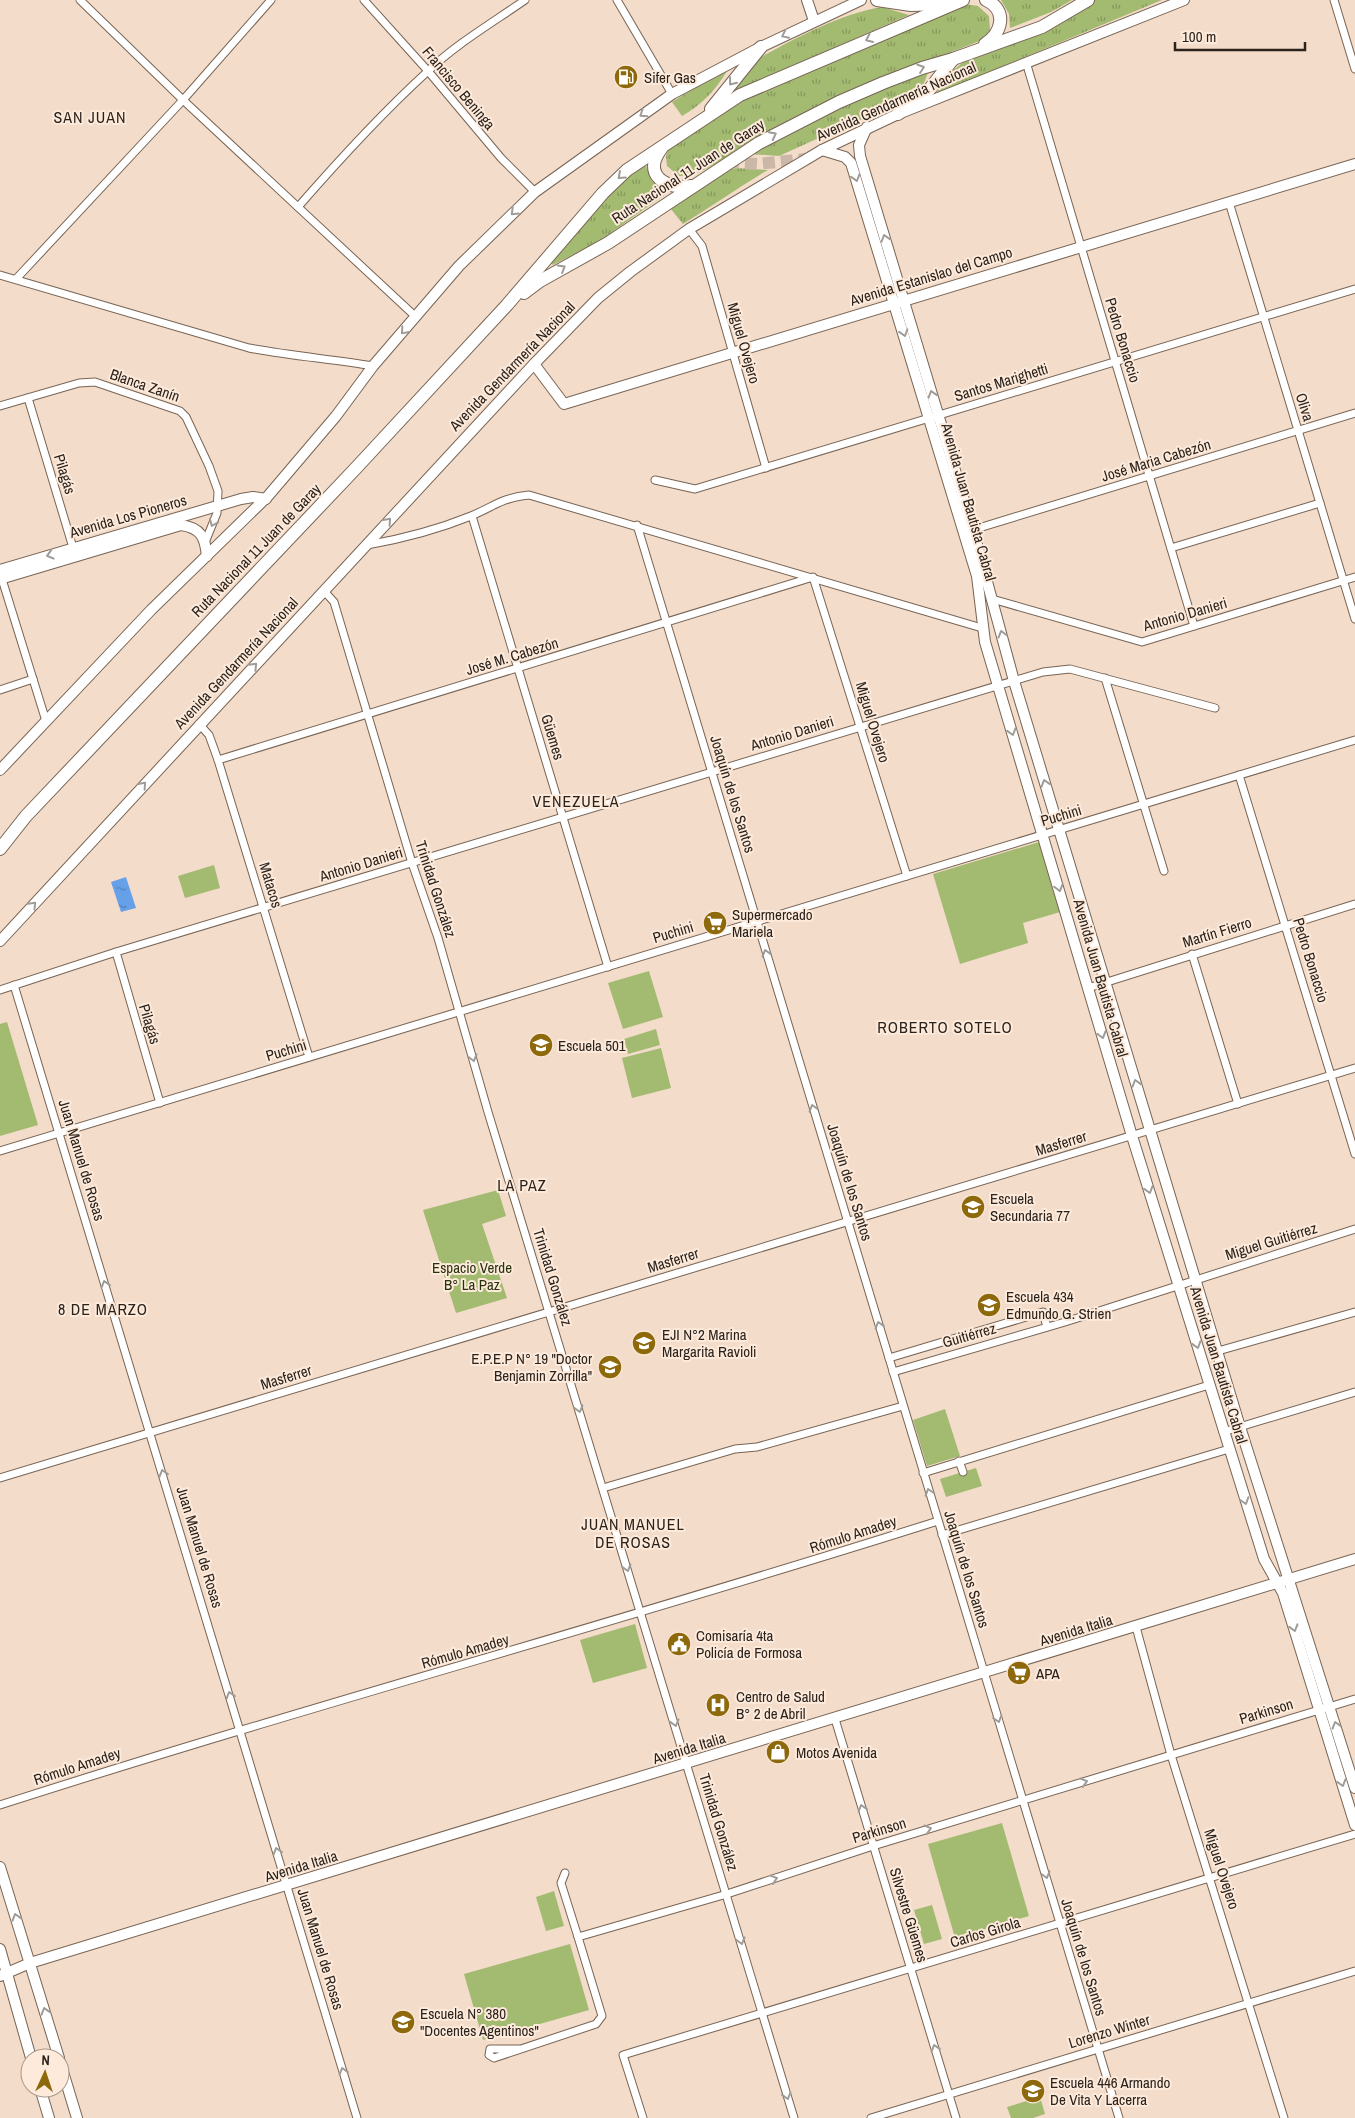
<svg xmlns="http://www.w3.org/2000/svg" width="1355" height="2118" font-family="'Archivo Narrow',sans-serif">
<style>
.grass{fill:url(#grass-tufts)}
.green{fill:#a3ba71}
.water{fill:url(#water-ripples)}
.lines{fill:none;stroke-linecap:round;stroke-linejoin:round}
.highway-tunnel{stroke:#cbb7a7;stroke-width:12;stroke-dasharray:12 6;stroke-linecap:butt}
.street-casing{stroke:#786454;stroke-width:9}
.secondary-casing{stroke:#786454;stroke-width:12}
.highway-casing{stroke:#786454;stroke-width:14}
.street{stroke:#fff;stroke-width:7}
.secondary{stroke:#fff;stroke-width:10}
.highway{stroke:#fff;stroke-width:12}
.oneway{stroke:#9f9c98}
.labels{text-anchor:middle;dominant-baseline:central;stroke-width:4;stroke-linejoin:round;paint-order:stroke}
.poi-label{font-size:15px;fill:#2a221b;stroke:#fdeadb;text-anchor:start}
.street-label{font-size:15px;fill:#2a221b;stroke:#fdeadb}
.park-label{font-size:15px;fill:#28330c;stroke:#fdeadb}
.neighbourhood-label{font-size:16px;letter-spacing:1px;fill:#2a221b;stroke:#fdeadb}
</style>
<defs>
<pattern id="grass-tufts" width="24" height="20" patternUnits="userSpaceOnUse" patternTransform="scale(1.25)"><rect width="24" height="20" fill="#a3ba71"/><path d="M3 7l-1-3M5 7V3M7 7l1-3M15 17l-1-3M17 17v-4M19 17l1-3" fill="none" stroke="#85975c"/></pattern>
<pattern id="water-ripples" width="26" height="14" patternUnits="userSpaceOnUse" patternTransform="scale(1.25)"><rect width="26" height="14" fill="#65a0e8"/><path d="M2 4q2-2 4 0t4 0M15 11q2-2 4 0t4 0" fill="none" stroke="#5382bb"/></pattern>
</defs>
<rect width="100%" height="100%" fill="#f3dcca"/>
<g class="grass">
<polygon points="1001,0 1072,0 1051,12 1010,28 1009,14"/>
<polygon points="1093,0 1162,0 936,94 944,78 962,63 1001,47"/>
<path d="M 965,4 L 978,6 L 989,16 L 990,30 L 982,40 C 901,72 819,102 743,146 C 723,158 703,176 679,176 L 667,166 L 666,157 L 669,146 L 745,99 Z"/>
<path d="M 882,7 L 909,15 L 772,75 L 721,102 L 752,63 L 761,57 C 798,37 840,14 882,7 Z"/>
<path d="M 724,70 L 727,71 C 715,91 701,105 682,116 L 672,102 Z"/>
<polygon points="929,70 924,83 908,100 878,114 854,122 779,156 749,154 806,120"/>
<polygon points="645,163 652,181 667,193 601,240 553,265 550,262 609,191"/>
<path d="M 736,168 L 768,170 C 739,187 711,207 683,224 L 670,208 L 725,171 Z"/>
</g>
<g class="green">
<polygon points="1039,842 1060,912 1023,923 1028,943 960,964 933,874"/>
<polygon points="214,865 220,888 185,898 178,876"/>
<polygon points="649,971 663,1017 623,1029 608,983"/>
<polygon points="7,1022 38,1125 0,1136 0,1024"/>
<polygon points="656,1029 660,1045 628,1054 624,1039"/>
<polygon points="661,1048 671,1088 632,1098 622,1058"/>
<polygon points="498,1190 506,1216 482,1224 507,1298 456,1313 423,1210"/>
<polygon points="945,1409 960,1456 927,1466 913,1420"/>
<polygon points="976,1468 982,1486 946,1497 940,1479"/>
<polygon points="635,1624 647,1668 593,1683 580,1640"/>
<polygon points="1002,1823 1029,1916 955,1938 928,1844"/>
<polygon points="554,1891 564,1926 546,1931 536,1897"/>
<polygon points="932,1905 942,1939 924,1944 914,1910"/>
<polygon points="570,1944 589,2010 483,2040 464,1974"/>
<polygon points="1040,2097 1045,2114 1033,2118 1011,2118 1007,2107"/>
</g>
<polygon class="water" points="126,877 136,908 121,912 111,882"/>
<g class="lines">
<polyline class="highway-tunnel" points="727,162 757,164 806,159"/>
<g class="street-casing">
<g id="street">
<polyline points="80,0 183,100 416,317"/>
<polyline points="364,0 428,71 501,158 535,192"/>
<polyline points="617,0 672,94"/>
<polyline points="1334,0 1355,69"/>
<polyline points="1026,62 1194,626"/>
<polyline points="1229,202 1355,619"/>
<path d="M 298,207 C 339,160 381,114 427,72 C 456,44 492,23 525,0"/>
<polyline points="689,229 702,246 766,468"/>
<path d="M 0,275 L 249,348 C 291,356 332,359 373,366"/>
<polyline points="16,279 183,100 271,0"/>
<polyline points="28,398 74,551"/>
<polyline points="0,406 79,383 95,382 180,411 186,417 209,466 218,491 217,513 206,540"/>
<polyline points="655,480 695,489 1355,289"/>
<polyline points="472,516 608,967"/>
<polyline points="637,525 1119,2118"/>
<polyline points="969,531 1355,413"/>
<path d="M 367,545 C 401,539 439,529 471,516 C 495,506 501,498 529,495 L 982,628"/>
<polyline points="1171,548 1320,503"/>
<polyline points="1,576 46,721"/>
<polyline points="324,591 334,602 412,863 438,938 488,1112 794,2118"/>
<polyline points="992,599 1142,642 1355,577"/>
<polyline points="1105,678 1164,871"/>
<polyline points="0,690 33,679"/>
<polyline points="199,724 209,735 218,760 309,1057"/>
<polyline points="218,760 813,577 907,876"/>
<polyline points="1239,775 1355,1154"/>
<polyline points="116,952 160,1103"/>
<polyline points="1192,954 1238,1104"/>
<polyline points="14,985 357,2118"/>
<polyline points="1088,988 1355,904"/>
<polyline points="0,990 116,952 1043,672 1070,669 1215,708"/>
<polyline points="0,1151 1355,740"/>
<polyline points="1218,1351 1355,1312"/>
<polyline points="889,1358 1043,1312 1047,1327"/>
<polyline points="893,1372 1065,1322 1355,1229"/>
<polyline points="1223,1432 1355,1392"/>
<polyline points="959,1461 963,1472"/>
<polyline points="923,1473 1209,1385"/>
<polyline points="0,1478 1355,1068"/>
<polyline points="603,1488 735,1449 757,1447 903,1406"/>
<polyline points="942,1535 1229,1449"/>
<polyline points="1136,1627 1171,1755 1284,2118"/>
<polyline points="835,1719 956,2118"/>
<path d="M 0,1805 C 311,1705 627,1620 938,1521"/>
<polyline points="565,1873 561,1883 578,1937"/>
<polyline points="519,2049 490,2049 489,2055 494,2058 596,2024 602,2016 578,1937 727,1894 873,1846 1355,1699"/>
<polyline points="643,2118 623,2055 1355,1834"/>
<polyline points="871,2118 1355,1971"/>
</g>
</g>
<g class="secondary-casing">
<g id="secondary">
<polyline points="807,0 814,21"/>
<polyline points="867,127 859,145 860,156 973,530 1014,681 1240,1427 1355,1788"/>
<polyline points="822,150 845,157 851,163 977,576 985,642 1132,1136 1264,1559 1283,1593 1355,1825"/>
<polyline points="534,364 564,404 1355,164"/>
<polyline points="0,570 241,499 253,497 266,499"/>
<path d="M 0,579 L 181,525 C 201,528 205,537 207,556"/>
<polyline points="0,770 151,610 268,496 336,416 373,366 459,266 535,192 672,94 761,47 861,0"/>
<polyline points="0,941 534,364 598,298 630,272 689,229 822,150 898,114 1184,0"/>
<polyline points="0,1867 59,2058"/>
<polyline points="0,1949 31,2058"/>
<polyline points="0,1976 30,1963 1355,1559"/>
<polyline points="60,2062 77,2118"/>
<polyline points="40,2088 49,2118"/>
</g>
</g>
<g class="highway-casing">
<g id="highway">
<polyline points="877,0 911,5 943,4"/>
<path d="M 985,44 C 1002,33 1008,10 986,0"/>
<polyline points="711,109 761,47"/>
<polyline points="898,114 929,90 953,59"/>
<path d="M 661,149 C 642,174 665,190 691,186"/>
<polyline points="524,293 540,281 608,243 759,143 839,102 883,83 922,68 953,59 1042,27 1088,0"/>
<polyline points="0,849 26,816 356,468 507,305 603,193 627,170 740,95 963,0"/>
</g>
</g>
<use href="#street" class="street"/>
<use href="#secondary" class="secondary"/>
<use href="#highway" class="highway"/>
</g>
<defs><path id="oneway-chevron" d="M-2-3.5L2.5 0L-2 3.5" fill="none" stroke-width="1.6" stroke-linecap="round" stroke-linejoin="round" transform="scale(1.25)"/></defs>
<g class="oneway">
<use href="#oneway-chevron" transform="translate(785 35) rotate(154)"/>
<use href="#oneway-chevron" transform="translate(869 39) rotate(156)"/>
<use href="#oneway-chevron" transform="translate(921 68) rotate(-19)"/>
<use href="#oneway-chevron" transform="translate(732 82) rotate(128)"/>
<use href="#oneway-chevron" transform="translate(643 114) rotate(146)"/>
<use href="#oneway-chevron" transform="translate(773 135) rotate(-27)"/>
<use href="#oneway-chevron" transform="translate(621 176) rotate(138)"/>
<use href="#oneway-chevron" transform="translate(856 178) rotate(73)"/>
<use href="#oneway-chevron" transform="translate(514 212) rotate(136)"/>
<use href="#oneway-chevron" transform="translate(885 238) rotate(-107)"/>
<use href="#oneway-chevron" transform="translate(562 268) rotate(-31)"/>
<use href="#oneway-chevron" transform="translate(404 331) rotate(131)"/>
<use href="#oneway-chevron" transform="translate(904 333) rotate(73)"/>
<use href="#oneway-chevron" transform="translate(932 394) rotate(-107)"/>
<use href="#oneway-chevron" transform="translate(388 521) rotate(-48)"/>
<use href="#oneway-chevron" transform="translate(213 523) rotate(113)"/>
<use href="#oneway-chevron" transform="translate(50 555) rotate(164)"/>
<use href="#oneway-chevron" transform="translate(1002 634) rotate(-105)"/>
<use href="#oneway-chevron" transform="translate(254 666) rotate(-46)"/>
<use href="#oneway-chevron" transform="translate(1012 732) rotate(73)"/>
<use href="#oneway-chevron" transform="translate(1045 783) rotate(-107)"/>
<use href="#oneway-chevron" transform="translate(143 785) rotate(-48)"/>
<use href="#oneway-chevron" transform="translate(1059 888) rotate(74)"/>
<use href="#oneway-chevron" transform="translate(33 905) rotate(-47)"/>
<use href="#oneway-chevron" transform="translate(766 953) rotate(-107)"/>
<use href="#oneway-chevron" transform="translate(1102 1035) rotate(74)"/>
<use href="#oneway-chevron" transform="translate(473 1058) rotate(74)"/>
<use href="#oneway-chevron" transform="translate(1136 1083) rotate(-107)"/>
<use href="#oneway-chevron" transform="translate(813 1108) rotate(-107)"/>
<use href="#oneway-chevron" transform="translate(1149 1190) rotate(73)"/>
<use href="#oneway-chevron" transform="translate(105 1284) rotate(-107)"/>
<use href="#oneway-chevron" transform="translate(879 1325) rotate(-107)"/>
<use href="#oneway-chevron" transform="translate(1197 1345) rotate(73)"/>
<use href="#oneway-chevron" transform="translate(579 1409) rotate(73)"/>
<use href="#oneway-chevron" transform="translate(163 1473) rotate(-107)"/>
<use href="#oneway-chevron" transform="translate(929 1492) rotate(-108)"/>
<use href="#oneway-chevron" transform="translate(1245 1501) rotate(72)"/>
<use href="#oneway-chevron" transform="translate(627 1568) rotate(73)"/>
<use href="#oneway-chevron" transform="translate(1294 1628) rotate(73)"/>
<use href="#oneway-chevron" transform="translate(230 1695) rotate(-107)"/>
<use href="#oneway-chevron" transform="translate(998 1719) rotate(72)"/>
<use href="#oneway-chevron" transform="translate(675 1723) rotate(73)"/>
<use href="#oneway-chevron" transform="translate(1336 1725) rotate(-107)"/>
<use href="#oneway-chevron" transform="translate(1084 1782) rotate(-17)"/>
<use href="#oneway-chevron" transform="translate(1342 1783) rotate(73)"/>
<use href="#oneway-chevron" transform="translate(862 1808) rotate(-107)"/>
<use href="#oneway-chevron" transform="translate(928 1829) rotate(-17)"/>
<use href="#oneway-chevron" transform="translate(277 1851) rotate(-107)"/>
<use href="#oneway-chevron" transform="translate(1046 1875) rotate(74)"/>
<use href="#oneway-chevron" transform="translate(774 1879) rotate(-18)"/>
<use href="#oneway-chevron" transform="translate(16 1917) rotate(-107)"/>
<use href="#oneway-chevron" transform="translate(741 1941) rotate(74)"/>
<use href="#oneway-chevron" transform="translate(45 2011) rotate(-107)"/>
<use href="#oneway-chevron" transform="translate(935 2048) rotate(-107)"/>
<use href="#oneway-chevron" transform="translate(343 2071) rotate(-107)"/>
<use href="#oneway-chevron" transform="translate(787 2096) rotate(73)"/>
</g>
<defs>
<g id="fuel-disc" transform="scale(1.25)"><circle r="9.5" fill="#8e690c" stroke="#fdeadb"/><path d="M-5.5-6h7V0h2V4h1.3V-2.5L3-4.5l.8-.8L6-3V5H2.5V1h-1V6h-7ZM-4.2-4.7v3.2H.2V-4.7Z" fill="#fff"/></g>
<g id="supermarket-disc" transform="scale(1.25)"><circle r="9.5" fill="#8e690c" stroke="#fdeadb"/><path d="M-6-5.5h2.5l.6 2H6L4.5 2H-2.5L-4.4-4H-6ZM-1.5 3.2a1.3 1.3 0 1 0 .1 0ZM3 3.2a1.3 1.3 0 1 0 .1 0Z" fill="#fff"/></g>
<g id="school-disc" transform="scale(1.25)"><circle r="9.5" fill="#8e690c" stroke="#fdeadb"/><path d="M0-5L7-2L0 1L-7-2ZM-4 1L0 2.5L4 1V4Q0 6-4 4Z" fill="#fff"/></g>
<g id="civic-disc" transform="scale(1.25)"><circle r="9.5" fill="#8e690c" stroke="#fdeadb"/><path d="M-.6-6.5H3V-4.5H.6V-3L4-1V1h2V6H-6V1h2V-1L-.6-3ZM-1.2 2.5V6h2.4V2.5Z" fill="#fff"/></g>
<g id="hospital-disc" transform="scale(1.25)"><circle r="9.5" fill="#8e690c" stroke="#fdeadb"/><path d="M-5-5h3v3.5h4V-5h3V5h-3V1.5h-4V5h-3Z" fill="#fff"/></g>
<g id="shop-disc" transform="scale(1.25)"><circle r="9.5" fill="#8e690c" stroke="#fdeadb"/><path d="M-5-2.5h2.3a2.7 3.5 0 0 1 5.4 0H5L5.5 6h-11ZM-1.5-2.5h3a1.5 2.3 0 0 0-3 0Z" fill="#fff"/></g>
</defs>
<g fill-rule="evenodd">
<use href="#fuel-disc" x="626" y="77"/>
<use href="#supermarket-disc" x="715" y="923"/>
<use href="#school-disc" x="541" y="1045"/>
<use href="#school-disc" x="973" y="1207"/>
<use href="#school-disc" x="989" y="1305"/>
<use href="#school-disc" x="644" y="1343"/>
<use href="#school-disc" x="610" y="1367"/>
<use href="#civic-disc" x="679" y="1644"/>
<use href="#supermarket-disc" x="1019" y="1673"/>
<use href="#hospital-disc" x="718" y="1705"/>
<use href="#shop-disc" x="778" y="1752"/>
<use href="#school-disc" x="403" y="2022"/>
<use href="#school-disc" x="1033" y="2091"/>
</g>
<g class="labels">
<g class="poi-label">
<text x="644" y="77">Sifer Gas</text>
<text x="732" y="914">Supermercado<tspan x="732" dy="17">Mariela</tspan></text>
<text x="558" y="1045">Escuela 501</text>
<text x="990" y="1198">Escuela<tspan x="990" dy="17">Secundaria 77</tspan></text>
<text x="1006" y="1296">Escuela 434<tspan x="1006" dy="17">Edmundo G. Strien</tspan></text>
<text x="662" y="1334">EJI N°2 Marina<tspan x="662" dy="17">Margarita Ravioli</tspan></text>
<text x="592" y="1358" text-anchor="end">E.P.E.P N° 19 "Doctor<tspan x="592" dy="17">Benjamin Zorrilla"</tspan></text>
<text x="696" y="1635">Comisaría 4ta<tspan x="696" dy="17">Policía de Formosa</tspan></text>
<text x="1036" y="1673">APA</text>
<text x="736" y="1696">Centro de Salud<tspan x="736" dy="17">B° 2 de Abril</tspan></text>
<text x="796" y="1752">Motos Avenida</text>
<text x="420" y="2013">Escuela N° 380<tspan x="420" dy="17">"Docentes Agentinos"</tspan></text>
<text x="1050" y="2082">Escuela 446 Armando<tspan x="1050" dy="17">De Vita Y Lacerra</tspan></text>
</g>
<g class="street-label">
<text transform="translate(459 88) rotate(50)">Francisco Beninga</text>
<text transform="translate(896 101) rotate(-24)">Avenida Gendarmería Nacional</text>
<text transform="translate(688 171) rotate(-33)">Ruta Nacional 11 Juan de Garay</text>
<text transform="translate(931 276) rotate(-17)">Avenida Estanislao del Campo</text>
<text transform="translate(1123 340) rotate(73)">Pedro Bonaccio</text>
<text transform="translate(744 343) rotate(74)">Miguel Ovejero</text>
<text transform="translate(512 366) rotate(-46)">Avenida Gendarmería Nacional</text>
<text transform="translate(1001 382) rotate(-17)">Santos Marighetti</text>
<text transform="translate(145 385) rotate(19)">Blanca Zanín</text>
<text transform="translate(1305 407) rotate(73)">Oliva</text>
<text transform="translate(1156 460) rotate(-17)">José Maria Cabezón</text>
<text transform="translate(65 474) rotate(73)">Pilagás</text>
<text transform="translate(969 502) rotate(74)">Avenida Juan Bautista Cabral</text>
<text transform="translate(128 516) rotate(-16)">Avenida Los Pioneros</text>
<text transform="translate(256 550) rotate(-46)">Ruta Nacional 11 Juan de Garay</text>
<text transform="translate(1185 614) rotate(-16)">Antonio Danieri</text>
<text transform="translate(512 656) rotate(-17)">José M. Cabezón</text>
<text transform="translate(236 663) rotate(-47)">Avenida Gendarmería Nacional</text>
<text transform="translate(873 722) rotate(73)">Miguel Ovejero</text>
<text transform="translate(792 733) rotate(-17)">Antonio Danieri</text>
<text transform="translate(553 737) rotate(73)">Güemes</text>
<text transform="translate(733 794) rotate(73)">Joaquín de los Santos</text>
<text transform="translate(1061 815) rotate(-17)">Puchini</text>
<text transform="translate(361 864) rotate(-17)">Antonio Danieri</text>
<text transform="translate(271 885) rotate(73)">Matacos</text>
<text transform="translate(436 889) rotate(72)">Trinidad González</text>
<text transform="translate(673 932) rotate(-17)">Puchini</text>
<text transform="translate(1217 932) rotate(-17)">Martín Fierro</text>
<text transform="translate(1311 960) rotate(73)">Pedro Bonaccio</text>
<text transform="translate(1101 978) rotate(74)">Avenida Juan Bautista Cabral</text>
<text transform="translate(150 1024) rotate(73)">Pilagás</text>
<text transform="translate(286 1050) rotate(-17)">Puchini</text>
<text transform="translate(1061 1143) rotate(-17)">Masferrer</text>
<text transform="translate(82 1160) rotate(73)">Juan Manuel de Rosas</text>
<text transform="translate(850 1182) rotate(73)">Joaquín de los Santos</text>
<text transform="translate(1271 1241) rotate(-17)">Miguel Guitiérrez</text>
<text transform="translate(673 1260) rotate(-17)">Masferrer</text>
<text transform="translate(553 1277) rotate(73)">Trinidad González</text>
<text transform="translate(969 1335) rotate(-16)">Guitiérrez</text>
<text transform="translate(1219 1365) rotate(73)">Avenida Juan Bautista Cabral</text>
<text transform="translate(286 1377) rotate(-17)">Masferrer</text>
<text transform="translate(853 1534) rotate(-18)">Rómulo Amadey</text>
<text transform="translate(200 1547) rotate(73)">Juan Manuel de Rosas</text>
<text transform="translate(967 1569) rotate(73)">Joaquín de los Santos</text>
<text transform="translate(1076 1630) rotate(-17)">Avenida Italia</text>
<text transform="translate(465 1651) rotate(-16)">Rómulo Amadey</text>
<text transform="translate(1266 1711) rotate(-17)">Parkinson</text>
<text transform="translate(689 1748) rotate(-17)">Avenida Italia</text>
<text transform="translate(77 1766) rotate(-18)">Rómulo Amadey</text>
<text transform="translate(719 1822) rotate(73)">Trinidad González</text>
<text transform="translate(879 1830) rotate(-17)">Parkinson</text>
<text transform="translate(301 1866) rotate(-17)">Avenida Italia</text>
<text transform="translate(1222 1869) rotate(72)">Miguel Ovejero</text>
<text transform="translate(909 1915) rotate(73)">Silvestre Güemes</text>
<text transform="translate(985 1932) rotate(-17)">Carlos Girola</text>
<text transform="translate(321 1949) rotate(73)">Juan Manuel de Rosas</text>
<text transform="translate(1084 1957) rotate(73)">Joaquín de los Santos</text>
<text transform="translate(1109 2031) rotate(-17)">Lorenzo Winter</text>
</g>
<g class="park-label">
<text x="472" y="1267">Espacio Verde<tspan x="472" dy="17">B° La Paz</tspan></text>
</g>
<g class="neighbourhood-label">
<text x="90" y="117">SAN JUAN</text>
<text x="576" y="801">VENEZUELA</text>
<text x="945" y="1027">ROBERTO SOTELO</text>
<text x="522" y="1185">LA PAZ</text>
<text x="103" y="1309">8 DE MARZO</text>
<text x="633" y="1524">JUAN MANUEL<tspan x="633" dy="18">DE ROSAS</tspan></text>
</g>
</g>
<g transform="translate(45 2073) rotate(3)"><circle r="24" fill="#fdeadb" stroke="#a99a8e"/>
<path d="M0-4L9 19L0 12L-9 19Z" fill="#8e690c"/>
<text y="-8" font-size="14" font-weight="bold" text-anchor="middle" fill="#2a221b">N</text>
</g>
<path d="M1175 42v8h130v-8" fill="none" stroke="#2a221b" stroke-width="2.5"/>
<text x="1182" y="42" font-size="15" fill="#2a221b" stroke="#fdeadb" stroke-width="4" paint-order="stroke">100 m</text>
</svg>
